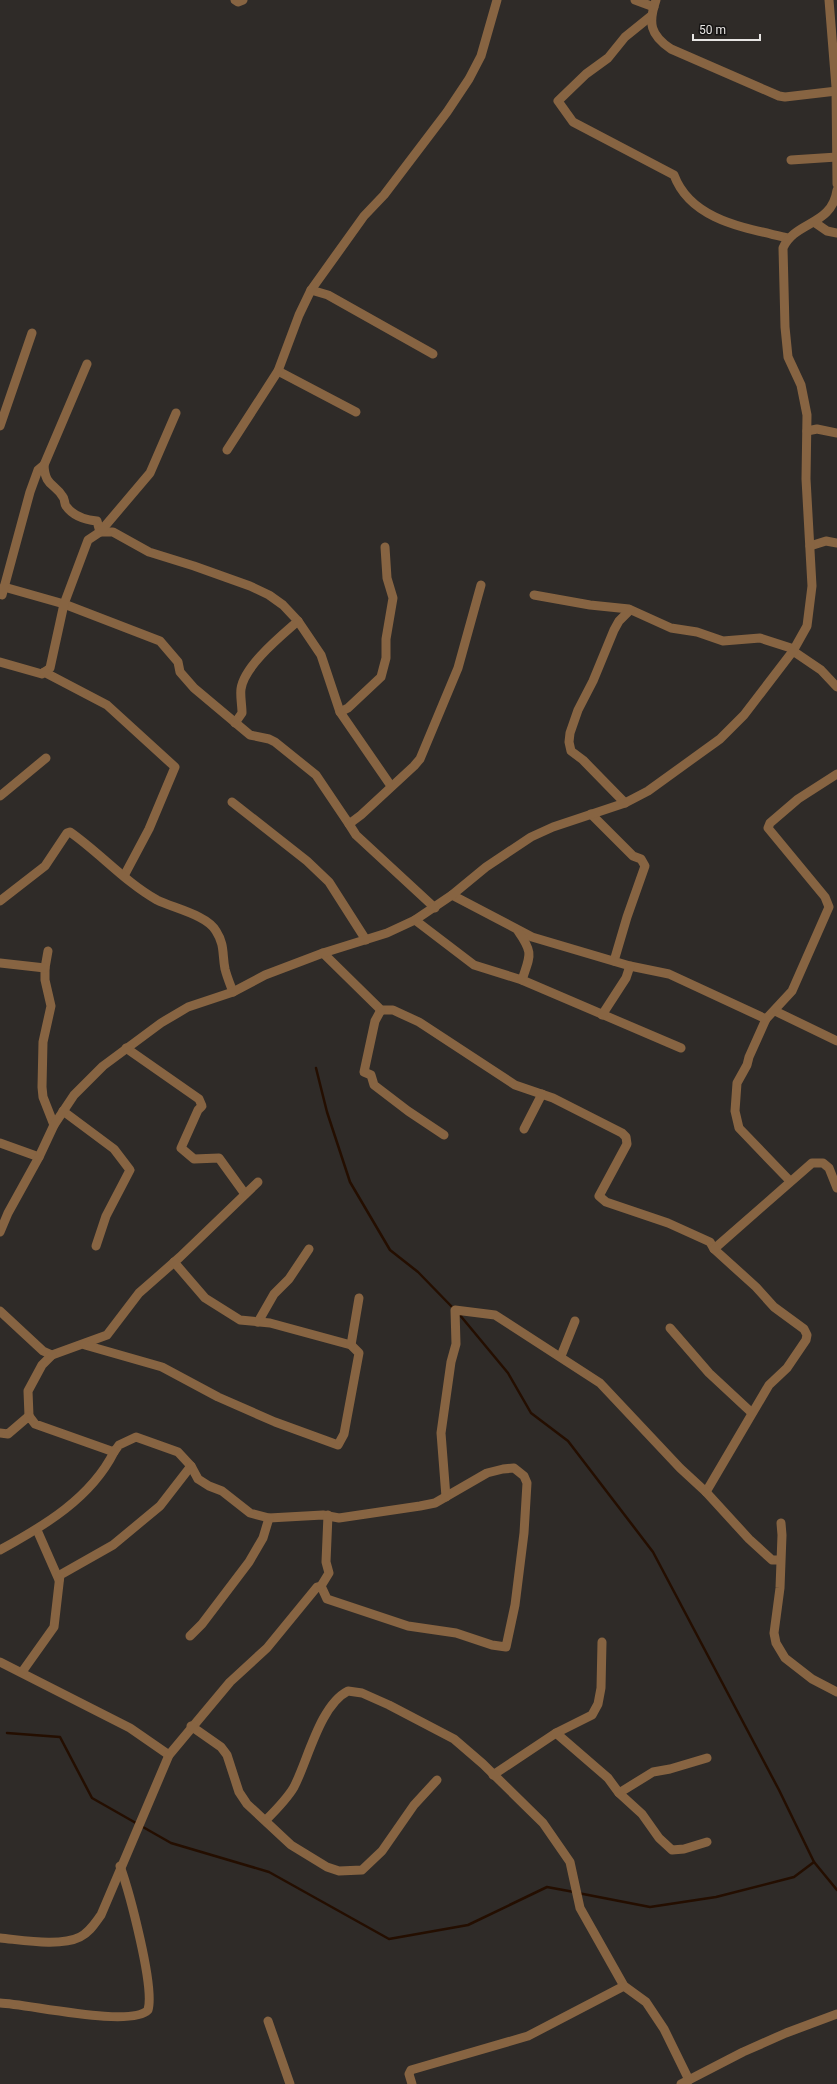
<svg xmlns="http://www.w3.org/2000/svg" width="837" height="2084" font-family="Roboto,sans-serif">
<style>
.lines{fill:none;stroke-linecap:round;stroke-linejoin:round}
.stream{stroke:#240e00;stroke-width:2.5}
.minor{stroke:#876442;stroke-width:9}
</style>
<rect width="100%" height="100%" fill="#2f2b28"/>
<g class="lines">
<g class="stream">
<polyline points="316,1068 327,1112 350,1182 390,1250 418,1272 454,1309"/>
<polyline points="459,1314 508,1373 531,1413 568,1441 653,1552 779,1790 814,1862 837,1890"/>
<polyline points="7,1733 60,1737 92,1798 171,1843 269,1872 389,1939 468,1925 547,1887 574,1892"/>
<polyline points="578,1893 650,1907 716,1897 794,1877 814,1862"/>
</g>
<g class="minor">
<polyline points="235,0 238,2 243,0"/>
<polyline points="635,0 654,7"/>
<path d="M 656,0 C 648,23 650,35 671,49 L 779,96 L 785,97 L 837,91"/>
<polyline points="829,0 836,87 837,184"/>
<path d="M 651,16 L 625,37 L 608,58 L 586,74 L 558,101 L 573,122 L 674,175 C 691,221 747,228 788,238"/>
<polyline points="791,160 837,157"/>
<polyline points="814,222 827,231 837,233"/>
<polyline points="311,290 328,295 433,354"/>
<path d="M 87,364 L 44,465 C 45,487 55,483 63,497 C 65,499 64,503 66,506 C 73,516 86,520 97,521 L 100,532 L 113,532 L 149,552 L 194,566 L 250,586 L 269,595 L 283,605 L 298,621 L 321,655 L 340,712 L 391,786"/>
<polyline points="278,371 356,412"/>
<polyline points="0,426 32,333"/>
<polyline points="807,431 817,429 837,433"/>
<polyline points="227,450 278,371 299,315 311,290 364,216 384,195 447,112 469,79 481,56 497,0"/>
<polyline points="810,546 826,541 837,543"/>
<polyline points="4,587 64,604 160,641 178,662 180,672 194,688 250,735 269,739 275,742 316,775 349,824"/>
<polyline points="0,594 2,595 30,492 38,470 44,465"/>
<polyline points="534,595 590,605 629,609 671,628 697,632 723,641 760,638 794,649"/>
<polyline points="793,651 821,670 837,687"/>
<polyline points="0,662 42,674 50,668 64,604 88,540 100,532 150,473 176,413"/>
<polyline points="44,672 107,705 175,767 149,829 124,876"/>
<polyline points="340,712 348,708 381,677 386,658 386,639 393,598 387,578 385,547"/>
<path d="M 235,723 L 242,713 C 242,705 240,696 241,689 C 244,666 281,636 298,621"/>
<polyline points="0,796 46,758"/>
<polyline points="232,802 307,861 329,882 366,940"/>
<polyline points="625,803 583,760 571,751 569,742 570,733 578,710 593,681 614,630 619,621 630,610"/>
<polyline points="591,814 633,856 641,859 645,866 627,917 614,961"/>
<polyline points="452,895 532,937 630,966 669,974 766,1019"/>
<path d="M 0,901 L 45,866 L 67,833 L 70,832 C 100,853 125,882 157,900 C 173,908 207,915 216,931 C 225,945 222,954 225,969 C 227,977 230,984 233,992"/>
<polyline points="435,908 356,835 349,824 361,815 414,766 420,759 458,668 481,585"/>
<polyline points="415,920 474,965 522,980 681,1048"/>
<path d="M 518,931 C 534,954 530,955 522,980"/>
<polyline points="48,951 45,968 45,980 51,1006 43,1042 42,1087 43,1097 54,1125"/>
<polyline points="323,953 381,1010 393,1010 419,1022 515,1085 553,1098 622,1133 626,1137 627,1144 599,1196 606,1202 668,1223 710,1242 714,1249 756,1287 774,1307 804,1329 807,1335 806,1340 787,1368 769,1385 706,1492"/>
<polyline points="0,963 45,968"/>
<polyline points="381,1010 375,1021 364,1072 371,1075 374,1085 408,1111 444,1135"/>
<polyline points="775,1011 837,1041"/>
<polyline points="602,1015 626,978 630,966"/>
<polyline points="126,1048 199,1099 202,1106 198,1110 181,1148 194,1159 219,1158 245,1194"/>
<polyline points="63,1111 114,1149 130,1170 106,1216 96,1246"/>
<polyline points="524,1129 542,1094"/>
<polyline points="0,1143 39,1157"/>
<polyline points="790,1181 739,1128 735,1111 737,1083 747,1065 749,1057 766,1019 792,991 829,907 825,897 768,828 770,823 798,799 837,774"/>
<path d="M 0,1232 L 8,1213 L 39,1157 L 54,1125 L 74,1095 L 103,1066 L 161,1023 L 188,1007 L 233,992 L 265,975 L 323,953 L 387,933 L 415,920 L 452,895 L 486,867 L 531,837 L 553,827 L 625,803 L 648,791 L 720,739 L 744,715 L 793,651 L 807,626 L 812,586 L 806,479 L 807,415 L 801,385 L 788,357 L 785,327 L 783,248 C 795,221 832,226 837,190"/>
<polyline points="714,1249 812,1163 823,1163 829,1168 837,1188"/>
<polyline points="0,1311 43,1351 52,1355 107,1335 139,1293 180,1257 258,1182"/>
<polyline points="258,1322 274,1294 289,1279 309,1249"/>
<polyline points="670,1328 709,1373 752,1413"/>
<polyline points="85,1345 162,1367 218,1397 275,1422 338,1445 344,1434 359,1353 351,1345 270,1323 240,1320 205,1298 174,1262"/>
<polyline points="351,1345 359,1298"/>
<polyline points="561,1356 575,1321"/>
<polyline points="29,1416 28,1391 42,1365 52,1355"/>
<path d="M 0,1433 L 8,1434 L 29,1416 L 35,1424 L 114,1452 L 119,1445 L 136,1437 L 178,1452 L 191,1466 L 198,1479 L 209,1486 L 222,1491 L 250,1513 L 269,1518 L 323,1515 L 339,1518 L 420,1506 L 435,1503 L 487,1473 L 503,1469 L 514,1468 L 524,1476 L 527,1483 L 524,1533 L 515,1605 L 506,1647 L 492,1645 L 456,1633 L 408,1626 L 327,1599 L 321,1586 L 317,1587 L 267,1648 L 230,1682 L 169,1755 L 101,1915 C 95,1923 90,1932 80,1937 C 60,1947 22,1940 0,1938"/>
<polyline points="446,1497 441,1433 451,1362 456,1344 455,1310 495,1315 600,1383 680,1468 706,1492 749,1539 772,1560 780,1560"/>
<polyline points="781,1523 782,1535 780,1588 774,1633 776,1643 785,1658 812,1679 837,1692"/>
<polyline points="37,1530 59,1580"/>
<path d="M 0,1550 C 44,1526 91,1498 114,1452"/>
<polyline points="321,1586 329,1573 326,1562 328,1515"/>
<polyline points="190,1636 202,1624 249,1562 263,1538 269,1518"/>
<polyline points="0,1662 130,1728 169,1755"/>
<polyline points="22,1672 54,1627 60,1575 113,1545 160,1506 191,1466"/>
<polyline points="191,1726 221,1747 227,1755 239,1792 247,1804 291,1845 327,1867 339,1871 362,1870 382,1851 414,1805 437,1780"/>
<polyline points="556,1733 608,1778 619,1793 642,1814 659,1838 672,1850 684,1849 707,1842"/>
<polyline points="493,1775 556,1733 592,1715 598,1704 601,1688 602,1642"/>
<polyline points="619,1793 653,1772 670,1769 707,1758"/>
<path d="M 266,1820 C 276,1810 287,1799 294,1787 C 308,1760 320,1705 348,1691 L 362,1693 L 389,1705 L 454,1739 L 483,1764 L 543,1823 L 570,1862 L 580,1908 L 624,1986 L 646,2002 L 664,2029 L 689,2080"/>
<path d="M 0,2003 C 28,2004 131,2028 148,2010 C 155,1987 129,1891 120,1866"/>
<polyline points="268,2021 290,2084"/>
<polyline points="412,2084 409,2074 411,2070 528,2036 624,1986"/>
<polyline points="681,2084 743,2052 786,2033 837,2014"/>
</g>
</g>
<path d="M693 34v6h67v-6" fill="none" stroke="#e7e5e3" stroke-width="2"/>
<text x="699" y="34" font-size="12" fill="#e7e5e3" stroke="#161413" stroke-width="3" paint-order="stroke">50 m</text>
</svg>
